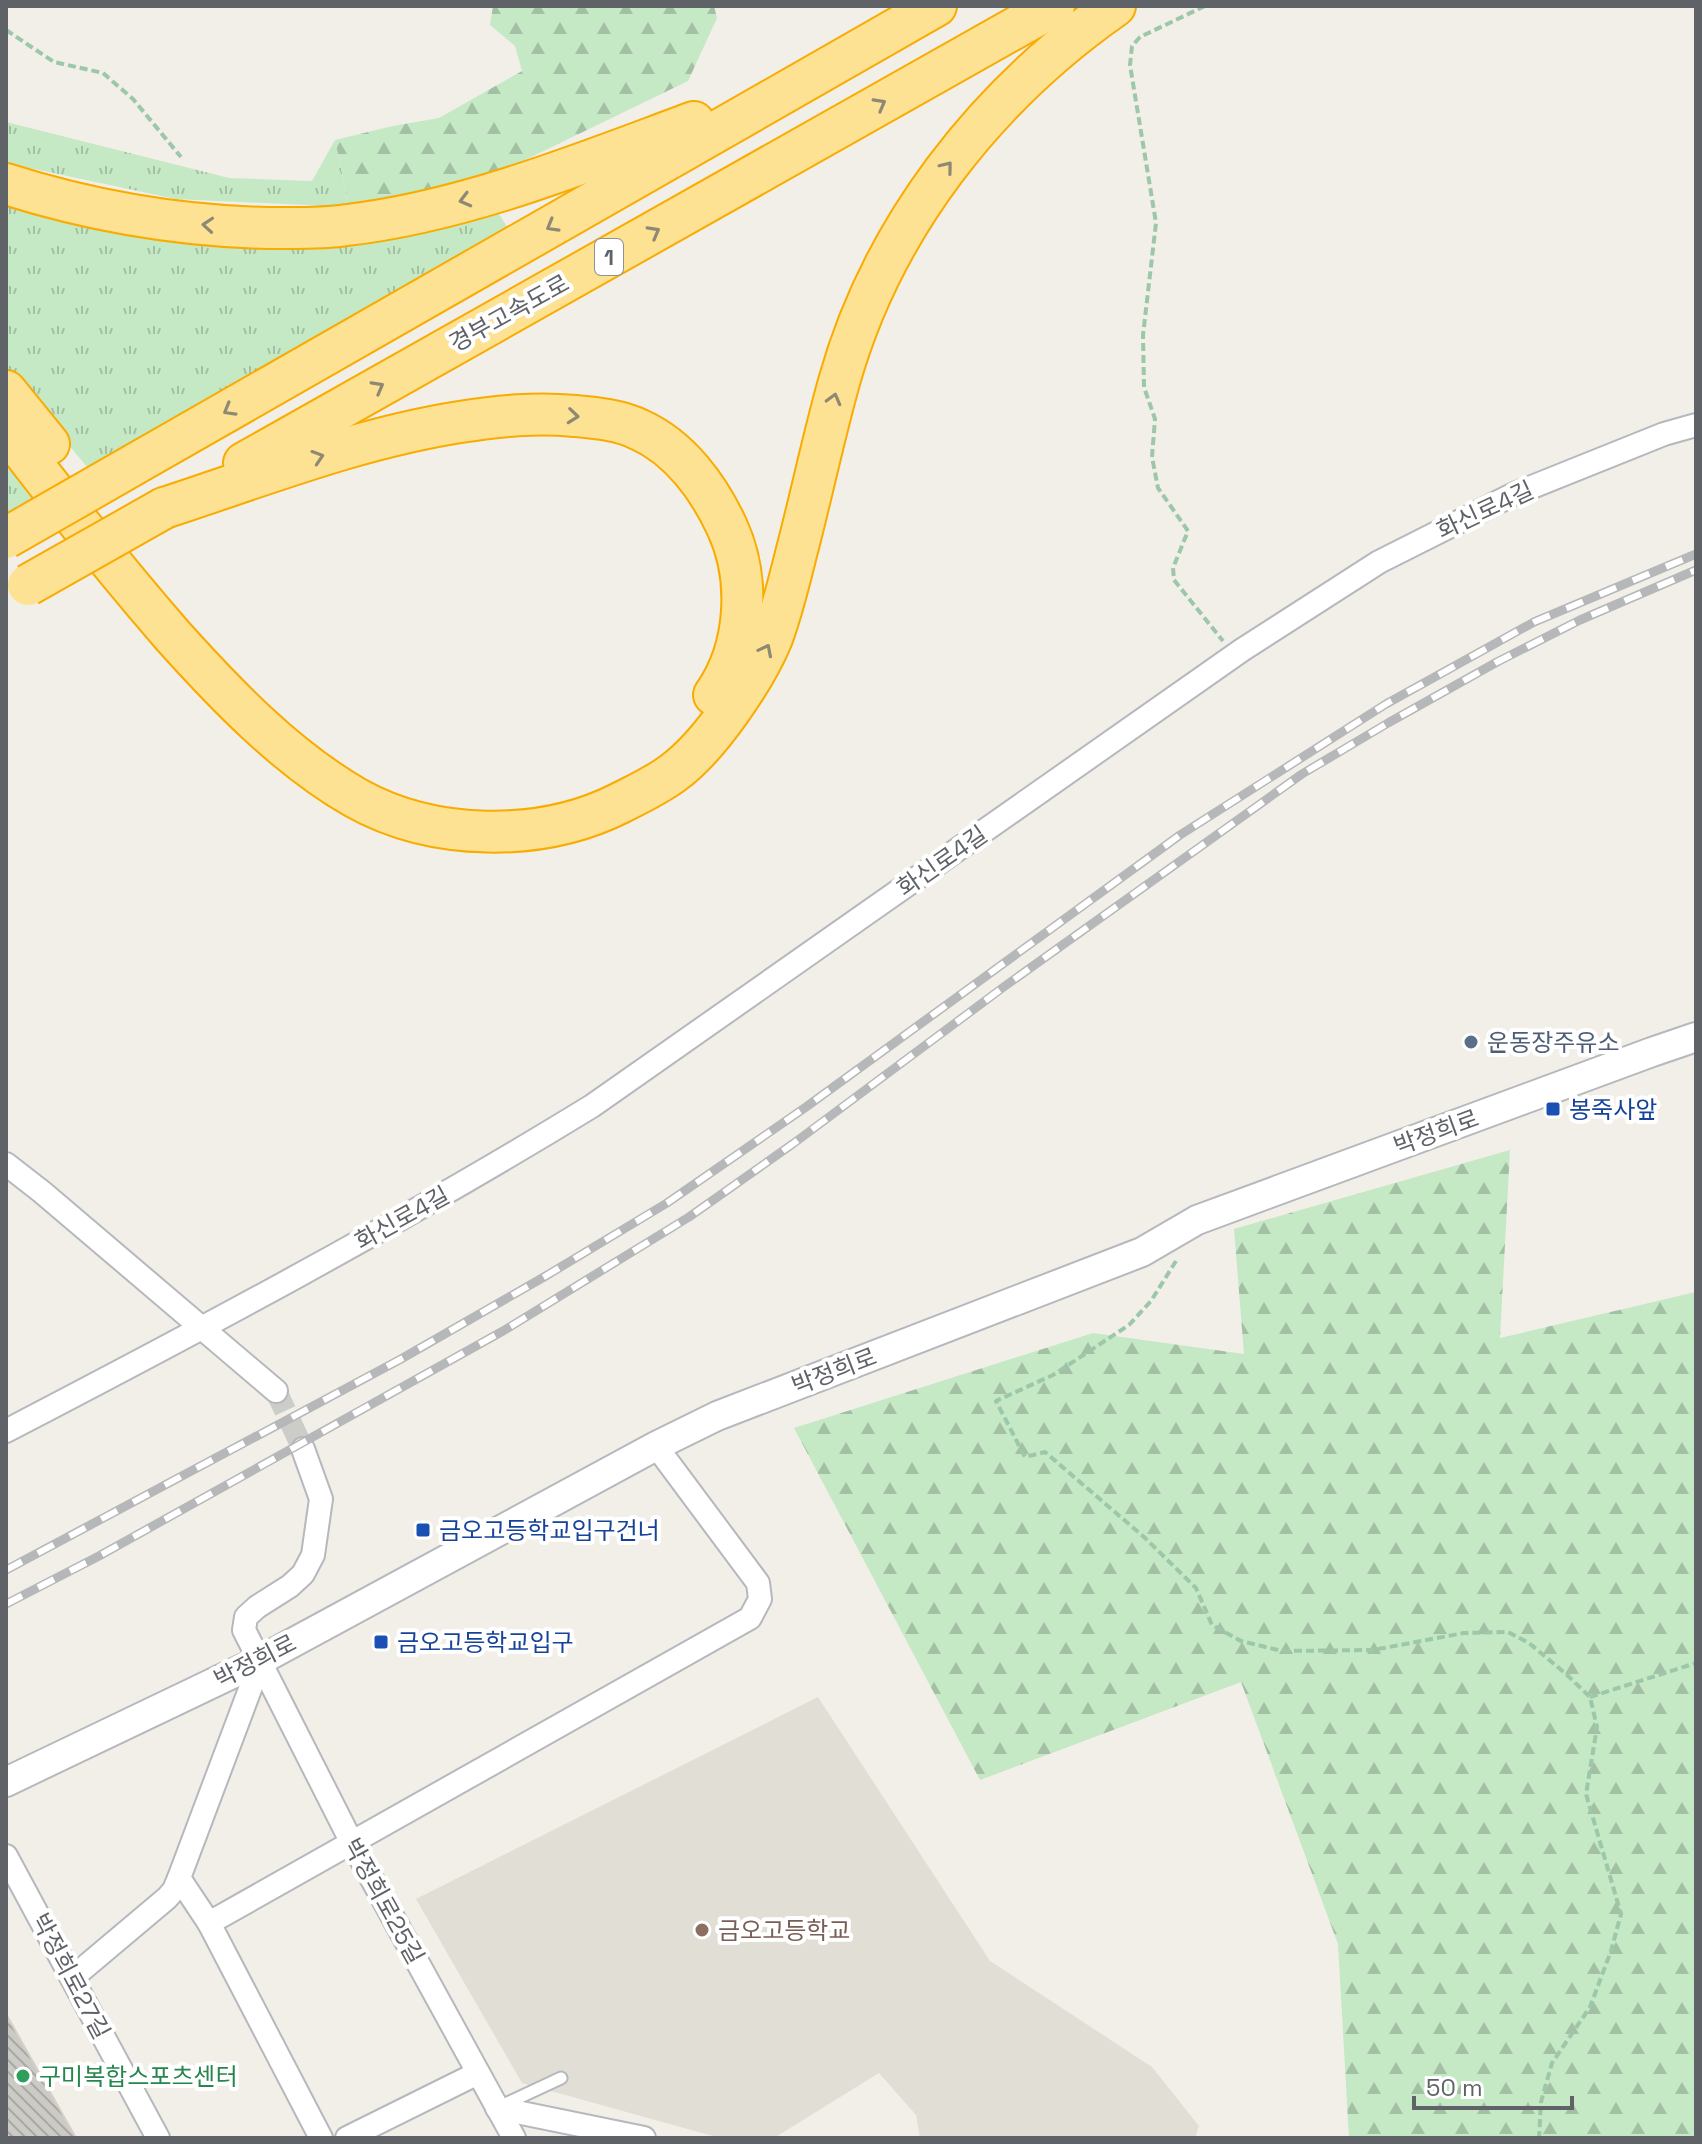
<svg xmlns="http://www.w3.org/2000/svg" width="1702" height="2144" font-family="'Space Grotesk','Noto Sans KR',sans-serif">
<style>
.education{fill:#e1ded6}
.grass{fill:url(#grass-tufts)}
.forest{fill:url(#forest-firs)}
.building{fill:url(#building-back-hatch);stroke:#d6d1c6;stroke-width:2}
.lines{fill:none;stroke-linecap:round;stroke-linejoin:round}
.minor-tunnel{stroke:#ccccc8;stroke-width:22;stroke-dasharray:22 11;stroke-linecap:butt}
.service-casing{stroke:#b5b8bc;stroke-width:15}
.minor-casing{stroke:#b5b8bc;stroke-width:26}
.tertiary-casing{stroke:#b5b8bc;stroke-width:32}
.motorway-casing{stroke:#f9ab00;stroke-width:44}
.path{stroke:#9cc7a9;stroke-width:4;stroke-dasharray:8 4;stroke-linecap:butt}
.service{stroke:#fff;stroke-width:11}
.minor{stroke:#fff;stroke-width:22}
.tertiary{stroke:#fff;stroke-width:28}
.motorway{stroke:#fde293;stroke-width:40}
.rail-casing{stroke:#b6b7b8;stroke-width:9}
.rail{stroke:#fff;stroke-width:6;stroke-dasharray:18;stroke-linecap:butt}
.motorway-bridge-casing{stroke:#f9ab00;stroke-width:44;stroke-linecap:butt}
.motorway-bridge{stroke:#fde293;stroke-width:40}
.oneway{stroke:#8e8975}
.service-dot{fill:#5c6f8a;stroke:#fff;stroke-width:3}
.transit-dot{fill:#1a4fb4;stroke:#fff;stroke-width:3}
.education-dot{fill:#8d6e63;stroke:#fff;stroke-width:3}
.leisure-dot{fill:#2e9e5b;stroke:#fff;stroke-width:3}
.labels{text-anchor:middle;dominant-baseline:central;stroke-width:8;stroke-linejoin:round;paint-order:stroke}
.shield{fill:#fff;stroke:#8f9295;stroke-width:2}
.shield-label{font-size:22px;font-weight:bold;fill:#5f6368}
.street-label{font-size:24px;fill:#5f6368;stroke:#fff}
.service-label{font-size:24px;fill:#4e5e75;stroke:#fff;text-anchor:start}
.transit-label{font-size:24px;fill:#164399;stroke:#fff;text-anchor:start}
.education-label{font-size:24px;fill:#785e54;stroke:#fff;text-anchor:start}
.leisure-label{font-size:24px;fill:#27864d;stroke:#fff;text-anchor:start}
</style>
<defs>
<pattern id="grass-tufts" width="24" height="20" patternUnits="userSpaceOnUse" patternTransform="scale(2)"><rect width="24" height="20" fill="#c5e8c5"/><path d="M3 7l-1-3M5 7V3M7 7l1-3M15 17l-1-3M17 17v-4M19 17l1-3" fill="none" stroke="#a3c0a4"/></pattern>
<pattern id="forest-firs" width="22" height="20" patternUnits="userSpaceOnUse" patternTransform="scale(2)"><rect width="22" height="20" fill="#c5e8c5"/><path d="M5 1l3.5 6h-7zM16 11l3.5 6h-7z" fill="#a3c0a4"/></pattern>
<pattern id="building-back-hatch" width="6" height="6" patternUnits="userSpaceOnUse" patternTransform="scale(2)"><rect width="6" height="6" fill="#cccac5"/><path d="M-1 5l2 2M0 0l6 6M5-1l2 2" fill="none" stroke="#a9a8a4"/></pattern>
</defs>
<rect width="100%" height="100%" fill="#f1efe8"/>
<polygon class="education" points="818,1697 990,1961 1152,2067 1199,2126 1195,2138 920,2138 916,2115 879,2073 774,2138 720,2138 522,2083 416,1899"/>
<g class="grass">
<polygon points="6,122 229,178 312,181 335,140 349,207 176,199 6,163"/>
<polygon points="6,202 28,210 100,230 196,241 492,203 509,230 88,468 6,370"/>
<polygon points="6,463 34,502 6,517"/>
</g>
<g class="forest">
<polygon points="493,6 714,6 717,18 688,81 498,173 383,205 349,207 335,140 393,126 439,118 522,71 515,46 490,25"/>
<polygon points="1510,1150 1500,1338 1696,1292 1696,2138 1349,2138 1338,1944 1241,1682 980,1780 794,1428 1093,1333 1244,1354 1234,1229"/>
</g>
<polygon class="building" points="6,2014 76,2138 6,2138"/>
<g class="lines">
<polyline class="minor-tunnel" points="276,1391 303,1449"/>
<g class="service-casing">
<polyline id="service" points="501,2106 561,2078"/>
</g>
<g class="minor-casing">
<g id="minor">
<polyline points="6,1164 42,1192 276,1391"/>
<path d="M 6,1431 C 204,1328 401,1223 592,1106 L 1242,650 L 1379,562 L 1512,495 L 1664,434 L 1696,425"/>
<polyline points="303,1449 321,1499 313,1555 303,1574 290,1586 257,1607 246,1617 244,1630 351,1841 514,2138"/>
<polyline points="261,1660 179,1878 209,1923 321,2138"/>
<polyline points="6,1856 158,2138"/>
<polyline points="209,1923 750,1618 760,1599 758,1583 656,1446"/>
<polyline points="72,1978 167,1898 174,1890 179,1878"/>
<polyline points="497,2108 644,2138"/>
<polyline points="347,2138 478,2073"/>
</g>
</g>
<g class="tertiary-casing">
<polyline id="tertiary" points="6,1782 261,1660 656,1446 717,1416 1142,1252 1197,1220 1652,1052 1696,1037"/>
</g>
<g class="motorway-casing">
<g id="motorway">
<path d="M 6,184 C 91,211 179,226 268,228 C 294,228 321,229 347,225 C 466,211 583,163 694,122"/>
<polyline points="6,391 49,444"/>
<path d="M 6,429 C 59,499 114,568 172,635 C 225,694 286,758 356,798 C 433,841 541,843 620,803 C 638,794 657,785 673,773 C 709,747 755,679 772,638 C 782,611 789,582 796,554 C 811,497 823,439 839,382 C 882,228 985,97 1115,6"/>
<polyline points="244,463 1054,6"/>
<polyline points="135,464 936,6"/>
<path d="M 164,508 C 262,476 358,438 460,422 C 499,416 536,412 575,416 C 596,418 620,420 640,430 C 680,448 709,488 727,527 C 751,579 747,648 714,695"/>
</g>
</g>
<g class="path">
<polyline points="1205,6 1140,37 1132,46 1130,65 1156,223 1143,335 1144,387 1155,419 1152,457 1158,488 1188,531 1173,568 1174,580 1223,641"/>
<polyline points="6,30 54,62 103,73 133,99 181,157"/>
<polyline points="1176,1261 1151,1301 1129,1325 1053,1375 996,1401 1025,1457 1045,1452 1144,1537 1196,1588 1212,1625 1241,1641 1282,1651 1373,1650 1464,1633 1508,1632 1529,1643 1566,1674 1590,1697 1597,1727 1586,1794 1621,1914 1611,1951 1590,2007 1552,2063 1541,2102 1539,2138"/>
<polyline points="1590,1697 1696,1663"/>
</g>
<use href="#service" class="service"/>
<use href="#minor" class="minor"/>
<use href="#tertiary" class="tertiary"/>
<use href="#motorway" class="motorway"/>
<g class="rail-casing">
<g id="rail">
<polyline points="6,1570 401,1359 544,1277 667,1203 806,1107 1180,835 1386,704 1534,622 1696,554"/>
<polyline points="6,1604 99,1556 503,1331 689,1217 794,1143 1005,986 1302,774 1388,723 1497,662 1580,620 1696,570"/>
</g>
</g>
<use href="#rail" class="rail"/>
<g class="motorway-bridge-casing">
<g id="motorway-bridge">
<polyline points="6,538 135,464"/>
<polyline points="28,585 164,508"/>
</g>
</g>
<use href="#motorway-bridge" class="motorway-bridge"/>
</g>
<defs><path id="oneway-chevron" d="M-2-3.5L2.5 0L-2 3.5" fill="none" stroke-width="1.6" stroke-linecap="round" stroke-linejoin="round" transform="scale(2)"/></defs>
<g class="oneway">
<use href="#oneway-chevron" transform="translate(880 104) rotate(-29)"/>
<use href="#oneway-chevron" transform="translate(947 167) rotate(-51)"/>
<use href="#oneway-chevron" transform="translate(465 200) rotate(165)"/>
<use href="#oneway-chevron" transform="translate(208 225) rotate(-176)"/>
<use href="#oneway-chevron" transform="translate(552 226) rotate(150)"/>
<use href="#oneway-chevron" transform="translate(654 232) rotate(-29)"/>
<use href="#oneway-chevron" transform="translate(378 387) rotate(-29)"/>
<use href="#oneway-chevron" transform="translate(834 399) rotate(-75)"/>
<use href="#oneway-chevron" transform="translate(229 410) rotate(150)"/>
<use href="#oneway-chevron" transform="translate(573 416) rotate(6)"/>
<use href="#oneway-chevron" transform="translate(318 457) rotate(-18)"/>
<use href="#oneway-chevron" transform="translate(766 650) rotate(-63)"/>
</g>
<circle class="service-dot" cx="1471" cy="1042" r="8"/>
<g class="transit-dot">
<rect x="1545" y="1101" width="16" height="16" rx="4"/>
<rect x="415" y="1522" width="16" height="16" rx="4"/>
<rect x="373" y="1634" width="16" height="16" rx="4"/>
</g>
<circle class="education-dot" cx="702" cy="1930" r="8"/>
<circle class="leisure-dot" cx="23" cy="2076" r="8"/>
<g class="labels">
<rect class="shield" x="595" y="239" width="28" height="36" rx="6"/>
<g class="shield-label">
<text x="609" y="257">1</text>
</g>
<g class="street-label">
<text transform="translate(509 313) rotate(-29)">경부고속도로</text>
<text transform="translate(1485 510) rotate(-25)">화신로4길</text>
<text transform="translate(942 861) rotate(-35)">화신로4길</text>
<text transform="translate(1436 1132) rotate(-20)">박정희로</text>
<text transform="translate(402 1218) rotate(-29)">화신로4길</text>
<text transform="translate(834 1371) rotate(-21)">박정희로</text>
<text transform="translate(255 1661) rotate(-27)">박정희로</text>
<text transform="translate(384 1901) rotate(61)">박정희로25길</text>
<text transform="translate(71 1976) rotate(62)">박정희로27길</text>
</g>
<g class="service-label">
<text x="1487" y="1042">운동장주유소</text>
</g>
<g class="transit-label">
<text x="1569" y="1109">봉죽사앞</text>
<text x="439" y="1530">금오고등학교입구건너</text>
<text x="397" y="1642">금오고등학교입구</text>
</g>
<g class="education-label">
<text x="718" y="1930">금오고등학교</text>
</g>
<g class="leisure-label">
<text x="39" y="2076">구미복합스포츠센터</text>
</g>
</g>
<rect width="1702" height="2144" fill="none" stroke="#5f6368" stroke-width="16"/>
<path d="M1414 2096v12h158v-12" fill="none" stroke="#5f6368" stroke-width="4"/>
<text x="1426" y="2096" font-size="24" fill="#5f6368" stroke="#ffffff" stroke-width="6" paint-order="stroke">50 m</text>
</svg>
